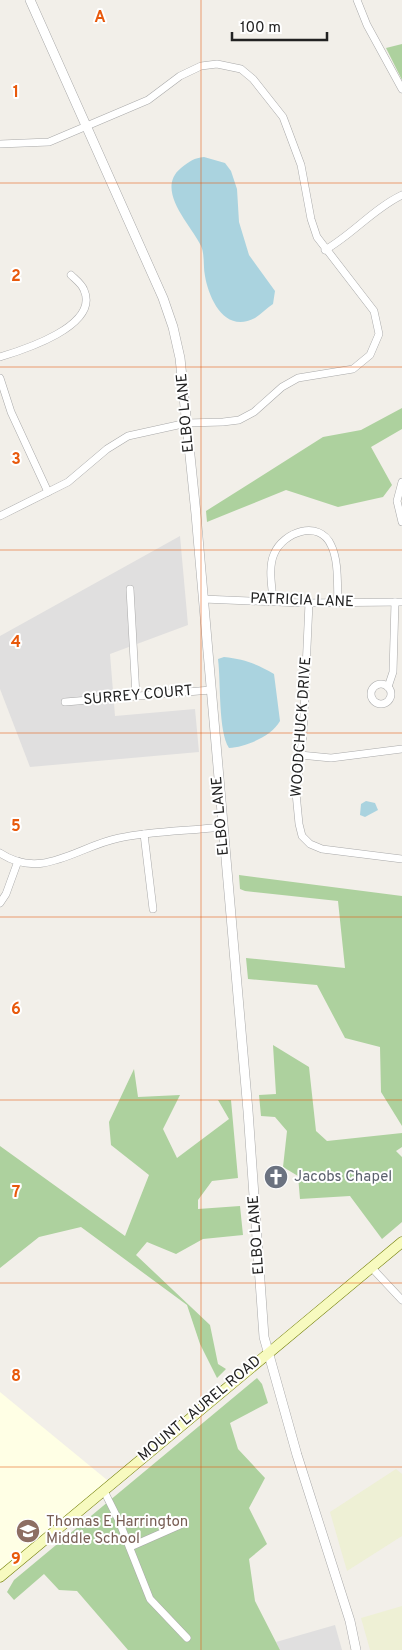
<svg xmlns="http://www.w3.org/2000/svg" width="402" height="1650" font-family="Overpass,sans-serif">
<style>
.residential{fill:#e0dfdf}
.education{fill:#ffffe5}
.religious{fill:#d0d0d0}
.farmland{fill:#eef0d5}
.forest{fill:#add19e}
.water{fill:#aad3df}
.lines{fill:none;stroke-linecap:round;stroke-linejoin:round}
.minor-casing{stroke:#a9a9a9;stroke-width:8}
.tertiary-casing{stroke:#a9a9a9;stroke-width:10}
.secondary-casing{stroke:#707d05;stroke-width:11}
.minor{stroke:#fff;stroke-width:7}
.tertiary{stroke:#fff;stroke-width:9}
.secondary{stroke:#f7fabf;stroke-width:10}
.grid{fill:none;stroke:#e8590c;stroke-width:1;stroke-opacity:0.55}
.labels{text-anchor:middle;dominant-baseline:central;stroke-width:4;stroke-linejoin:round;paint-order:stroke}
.street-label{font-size:15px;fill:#222;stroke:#fff}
.worship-label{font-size:15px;fill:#5b616d;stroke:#fff;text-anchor:start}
.education-label{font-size:15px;fill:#785e54;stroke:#fff;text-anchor:start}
.grid-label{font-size:16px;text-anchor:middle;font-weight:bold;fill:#e8590c;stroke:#fff;stroke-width:4;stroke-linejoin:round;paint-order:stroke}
</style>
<rect width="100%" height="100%" fill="#f2efe9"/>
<g class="residential">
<polygon points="180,536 188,625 110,654 115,716 195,709 199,752 30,767 0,689 0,636"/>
<polygon points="335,1625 342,1650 280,1650 276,1642"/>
</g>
<polygon class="education" points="0,1392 112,1484 0,1577"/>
<circle class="religious" cx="276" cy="1177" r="6"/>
<g class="farmland">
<polygon points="396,1469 402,1474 402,1536 347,1571 330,1512"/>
<polygon points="402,1606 402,1650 370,1650 361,1618"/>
</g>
<g class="forest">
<polygon points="402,44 402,80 386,48"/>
<polygon points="402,408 402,429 371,447 392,485 383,497 338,507 286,490 207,522 206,511 323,437 361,430"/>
<polygon points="239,875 402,896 402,1126 381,1092 380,1047 345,1038 317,985 248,979 246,958 345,968 338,901 245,891 240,889"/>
<polygon points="273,1045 309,1067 316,1131 327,1141 402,1133 402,1147 396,1151 402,1157 402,1222 382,1239 350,1196 300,1199 298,1176 283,1167 287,1131 275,1117 261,1116 259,1095 276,1094"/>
<polygon points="134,1069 138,1097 180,1095 163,1129 177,1158 229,1119 218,1100 231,1100 238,1178 212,1181 198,1200 198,1209 240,1206 243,1235 203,1239 176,1254 147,1242 136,1255 210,1325 218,1364 226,1369 217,1378 200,1344 187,1305 81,1227 39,1237 0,1268 0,1146 125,1236 149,1175 111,1145 109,1122"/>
<polygon points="257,1378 262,1384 268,1403 230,1423 238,1449 265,1478 249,1508 267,1544 249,1559 255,1601 280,1650 128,1650 77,1591 59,1590 44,1574 14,1600 7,1592 14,1580"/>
</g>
<g class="water">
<path d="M 204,157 L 225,163 L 231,171 L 237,189 L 239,222 L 249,255 L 275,291 L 273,304 C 267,308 261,314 255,318 C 225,334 209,299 205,276 C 203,267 205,255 201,246 C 192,226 154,190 181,168 C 190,161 194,158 204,157 Z"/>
<path d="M 224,657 C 244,659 257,664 274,674 L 280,721 C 272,736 246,747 229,748 C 218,731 221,682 218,659 Z"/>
<polygon points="366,801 375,803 378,810 365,817 360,815 361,804"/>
</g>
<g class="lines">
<g class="minor-casing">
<g id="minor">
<polyline points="357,0 367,25 402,89"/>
<polyline points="0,144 49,142 148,100 180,76 201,66 217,64 241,69 253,79 283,117 301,165 311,219 317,237 374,311 379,334 370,355 353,369 298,378 282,387 254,412 239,420 223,422 187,423 128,436 107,449 68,482 0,516"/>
<path d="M 325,250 C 353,234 373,209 402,195"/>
<path d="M 0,357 C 23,350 100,326 84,290 C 82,284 75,279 71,275"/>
<polyline points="0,378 11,412 48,492"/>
<polyline points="402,482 397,501 402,522"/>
<polyline points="130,589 136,696"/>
<polyline points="203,599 302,603 402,602"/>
<path d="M 273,600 C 272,586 268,568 274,554 C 283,532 319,519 331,545 C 339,561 337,585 338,602"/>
<polyline points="309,603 303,735 296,793 299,824 302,836 310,844 322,849 402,859"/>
<circle cx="381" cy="694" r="10"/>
<polyline points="388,687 393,672 395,602"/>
<polyline points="65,702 211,690"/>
<polyline points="300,755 331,758 402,749"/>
<polyline points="144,834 153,909"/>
<path d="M 0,853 C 42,881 78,846 119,838 C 153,831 188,831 222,827"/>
<polyline points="0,903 6,894 18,861"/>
<polyline points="371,1267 402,1300"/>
<polyline points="104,1491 119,1521 150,1599 187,1638"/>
<polyline points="130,1547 180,1525"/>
</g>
</g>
<g class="tertiary-casing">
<polyline id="tertiary" points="30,0 163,298 173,327 180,358 196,514 248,1111 264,1337 297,1455 350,1621 356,1650"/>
</g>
<g class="secondary-casing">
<polyline id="secondary" points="0,1577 402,1242"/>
</g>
<use href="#minor" class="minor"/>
<use href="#tertiary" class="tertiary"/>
<use href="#secondary" class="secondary"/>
</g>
<path class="grid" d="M 201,0 L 201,1650M 0,183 L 402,183M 0,367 L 402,367M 0,550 L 402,550M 0,733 L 402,733M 0,917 L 402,917M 0,1100 L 402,1100M 0,1283 L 402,1283M 0,1467 L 402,1467"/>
<defs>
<g id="church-disc" transform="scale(1.25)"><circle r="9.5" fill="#6b7280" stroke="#fff"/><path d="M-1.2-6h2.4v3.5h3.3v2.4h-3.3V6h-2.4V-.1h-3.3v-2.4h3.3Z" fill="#fff"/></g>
<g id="school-disc" transform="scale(1.25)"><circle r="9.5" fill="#8d6e63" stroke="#fff"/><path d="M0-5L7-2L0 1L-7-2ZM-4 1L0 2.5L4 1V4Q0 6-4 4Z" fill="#fff"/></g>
</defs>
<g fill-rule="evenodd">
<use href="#church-disc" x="276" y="1177"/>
<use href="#school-disc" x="28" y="1531"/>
</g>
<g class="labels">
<g class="street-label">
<text transform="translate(186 413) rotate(-95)">ELBO LANE</text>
<text transform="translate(302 601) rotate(2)">PATRICIA LANE</text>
<text transform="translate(138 696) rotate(-5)">SURREY COURT</text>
<text transform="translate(302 727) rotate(-86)">WOODCHUCK DRIVE</text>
<text transform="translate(221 816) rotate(-95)">ELBO LANE</text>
<text transform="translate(257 1235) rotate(-94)">ELBO LANE</text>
<text transform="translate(200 1409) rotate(-40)">MOUNT LAUREL ROAD</text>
</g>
<g class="worship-label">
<text x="294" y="1177">Jacobs Chapel</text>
</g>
<g class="education-label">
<text x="46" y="1522">Thomas E Harrington<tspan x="46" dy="17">Middle School</tspan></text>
</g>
</g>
<g class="grid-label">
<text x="100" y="22">A</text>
<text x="16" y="97">1</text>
<text x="16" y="281">2</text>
<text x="16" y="464">3</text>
<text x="16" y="647">4</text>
<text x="16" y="831">5</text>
<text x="16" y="1014">6</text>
<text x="16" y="1197">7</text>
<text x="16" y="1381">8</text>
<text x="16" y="1564">9</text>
</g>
<path d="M232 32v8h95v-8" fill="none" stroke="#222222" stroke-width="2.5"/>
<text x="240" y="32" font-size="15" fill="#222222" stroke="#ffffff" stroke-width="4" paint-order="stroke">100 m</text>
</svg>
